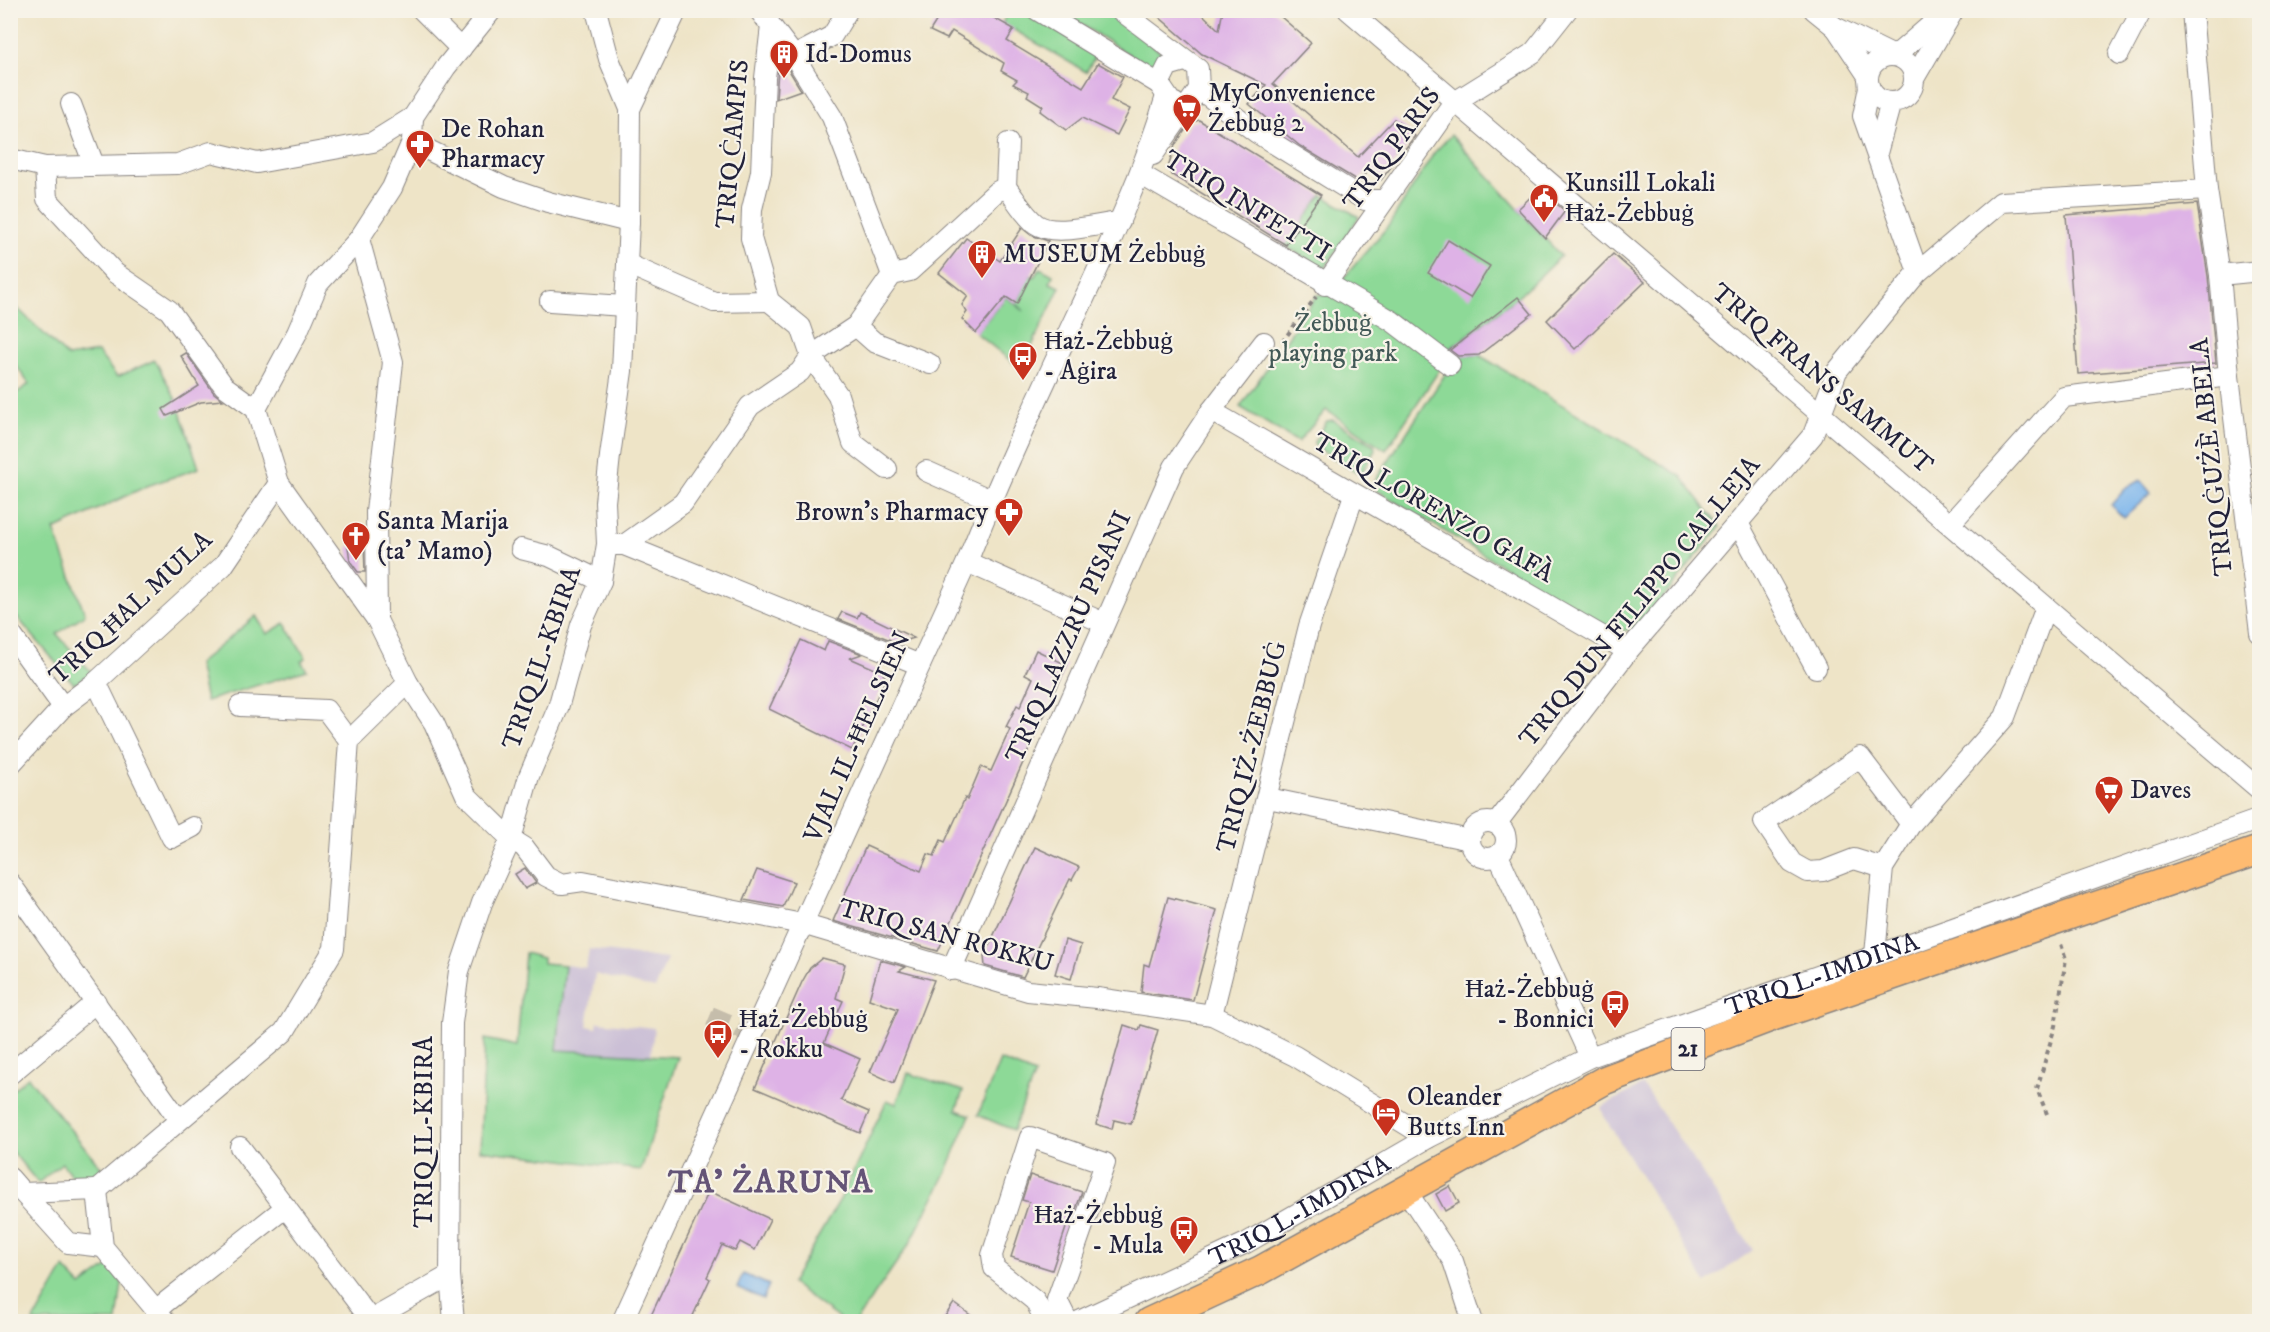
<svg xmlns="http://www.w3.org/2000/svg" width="2270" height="1332" font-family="'IM FELL DW Pica',serif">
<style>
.industrial{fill:#cbbfd6}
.green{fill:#8dd997;stroke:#587e69;stroke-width:1.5}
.water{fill:#7bb5ec;stroke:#4e6c94;stroke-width:1.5}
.building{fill:#deb2e6}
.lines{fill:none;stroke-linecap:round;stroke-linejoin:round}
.minor-tunnel{stroke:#c5bdab;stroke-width:20;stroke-dasharray:20 10;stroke-linecap:butt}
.minor-casing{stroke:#888381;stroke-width:22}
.highway-casing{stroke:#888381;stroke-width:31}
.path{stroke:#888381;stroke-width:4;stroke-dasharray:4.5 4.5;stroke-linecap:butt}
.minor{stroke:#fff;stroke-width:20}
.highway{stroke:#febb71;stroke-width:28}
.labels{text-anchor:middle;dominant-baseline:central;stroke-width:4.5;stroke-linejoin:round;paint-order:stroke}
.shield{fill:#f7f3e8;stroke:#62616f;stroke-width:1.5}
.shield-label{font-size:24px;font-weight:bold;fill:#22223b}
.poi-label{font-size:26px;fill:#22223b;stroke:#f7f3e8;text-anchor:start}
.street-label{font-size:26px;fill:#22223b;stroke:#f7f3e8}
.park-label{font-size:26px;fill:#425957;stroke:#f7f3e8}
.district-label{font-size:32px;font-weight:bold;letter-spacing:1.5px;fill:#645477;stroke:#f7f3e8}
</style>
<rect width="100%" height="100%" fill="#f7f3e8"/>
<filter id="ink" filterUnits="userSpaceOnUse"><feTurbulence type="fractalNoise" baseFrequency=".0167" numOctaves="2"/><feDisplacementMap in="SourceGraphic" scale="12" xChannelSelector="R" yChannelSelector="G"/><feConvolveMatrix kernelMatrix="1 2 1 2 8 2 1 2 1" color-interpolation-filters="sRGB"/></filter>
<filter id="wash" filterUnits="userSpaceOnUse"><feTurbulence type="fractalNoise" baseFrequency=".008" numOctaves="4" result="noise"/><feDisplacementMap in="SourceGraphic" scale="24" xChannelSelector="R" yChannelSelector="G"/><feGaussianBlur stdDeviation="1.35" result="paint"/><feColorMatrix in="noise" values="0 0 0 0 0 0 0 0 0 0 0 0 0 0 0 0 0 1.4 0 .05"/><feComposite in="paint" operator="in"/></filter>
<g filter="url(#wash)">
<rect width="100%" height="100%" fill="#eee4c7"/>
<g class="industrial">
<polygon points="589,949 667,959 655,989 595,974 587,1026 597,1028 598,1022 654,1028 651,1055 556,1051 565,965 586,968"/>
<polygon points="1643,1085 1753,1250 1706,1283 1604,1116 1601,1107"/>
</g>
<g class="green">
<polygon points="1009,11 1024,11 1097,54 1086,72 1002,23"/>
<polygon points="1059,11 1113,11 1165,56 1156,71"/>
<polygon points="1451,135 1561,256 1518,297 1447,351 1340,282 1389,225 1434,153"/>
<polygon points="1322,195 1359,217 1324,269 1285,246"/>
<polygon points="1040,268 1053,275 1050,283 1060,287 1021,369 976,333 1006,297 1024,311 1017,304 1024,289 1020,271 1034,277"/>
<polygon points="1331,293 1444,363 1386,450 1326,410 1298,442 1240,407 1317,295"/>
<polygon points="12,303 68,357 98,352 117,377 155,360 176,400 199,468 147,486 54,530 85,614 57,634 92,673 74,684 11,610 11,397 29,384 11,358"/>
<polygon points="1479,355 1681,476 1720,527 1639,628 1613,632 1371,487 1457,356"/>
<polygon points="1333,420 1374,445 1375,450 1362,472 1357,473 1315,446 1314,442 1327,421"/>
<polygon points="256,616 267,634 285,623 306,658 301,661 307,670 206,701 198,664"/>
<polygon points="525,953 543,958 543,963 565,965 557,1050 678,1057 641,1170 480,1150 485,1039 517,1046"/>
<polygon points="1000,1060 1035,1074 1013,1130 978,1115"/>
<polygon points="908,1073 963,1091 956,1110 970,1115 946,1173 910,1243 856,1321 842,1321 791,1283 841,1198 887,1100 896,1104"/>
<polygon points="28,1077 104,1171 91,1183 77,1183 62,1163 38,1183 11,1150 11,1091"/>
<polygon points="109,1266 122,1283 117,1321 33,1322 64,1268 81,1286"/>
</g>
<g class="water">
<polygon points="2140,480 2151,493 2124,518 2111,505 2126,488"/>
<polygon points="743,1274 769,1285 763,1299 737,1288"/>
</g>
<g id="blocks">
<g class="building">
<polygon points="943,10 996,10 992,17 1014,29 1007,41 1083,87 1098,63 1123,77 1111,100 1130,109 1117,135 1082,118 1066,130 1040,111 1043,106 1027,96 1029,92 1013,84 1017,80 1001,71 1004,63 952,31 947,39 930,31"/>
<polygon points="1151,10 1198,10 1219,30 1223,10 1273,10 1311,43 1273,84 1358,157 1394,119 1415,136 1381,180 1369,170 1358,181 1300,146 1249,104 1266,85 1202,54"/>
<polygon points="787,67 801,90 776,99 778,69"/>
<polygon points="1199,120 1321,195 1286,245 1172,175 1168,168 1175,145 1190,123"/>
<polygon points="1539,189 1565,211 1545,238 1518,209"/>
<polygon points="2197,204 2208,276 2216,363 2078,374 2066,215"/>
<polygon points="1022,228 1031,235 1048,241 1017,304 1006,297 976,333 962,319 967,312 962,305 968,296 939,273 966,238 1000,261"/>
<polygon points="1448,240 1490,266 1470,298 1428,273"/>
<polygon points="1613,254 1645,282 1575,349 1547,320"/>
<polygon points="1518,297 1532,314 1479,355 1458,356 1450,350"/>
<polygon points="186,353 214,393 223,400 201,402 167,416 163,409 199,386 181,356"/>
<polygon points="364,543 365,572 358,572 350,561 348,547"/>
<polygon points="842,612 857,618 860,612 914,638 898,643 838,619"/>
<polygon points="801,640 824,651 828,641 862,654 850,658 882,672 886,678 852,750 769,709"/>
<polygon points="1036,650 1067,665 938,951 833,921 866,846 921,871 928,854 934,856 941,840 945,842 965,798 967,800 981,767 991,771 1010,729 1006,727 1017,705 1020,707 1033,678 1025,674"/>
<polygon points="1035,847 1079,867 1072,880 1070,879 1023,977 985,966 984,956"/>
<polygon points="525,868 536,883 525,889 515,874"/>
<polygon points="757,870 794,882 783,907 744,900"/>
<polygon points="1168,897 1217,910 1193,1000 1141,992 1144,964 1149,966"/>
<polygon points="1065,940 1081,945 1071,979 1055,974"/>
<polygon points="822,958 845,964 836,998 843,1001 824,1043 860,1059 841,1100 869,1112 860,1133 755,1088 802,982 810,968"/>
<polygon points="880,960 906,967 899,971 934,980 894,1083 870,1072 898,1009 869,999"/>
<polygon points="1124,1025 1139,1030 1141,1025 1158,1030 1131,1124 1114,1120 1112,1129 1096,1124"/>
<polygon points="1030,1175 1082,1192 1073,1217 1070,1216 1052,1270 1011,1257 1029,1202 1022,1200"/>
<polygon points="1450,1186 1459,1203 1445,1211 1436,1194"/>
<polygon points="709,1191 770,1219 755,1250 740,1242 735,1251 722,1245 707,1277 710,1279 690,1322 648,1322"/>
<polygon points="954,1303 980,1322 941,1322"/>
</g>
</g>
</g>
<g filter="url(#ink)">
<use href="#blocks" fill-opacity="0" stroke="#888381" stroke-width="1.5"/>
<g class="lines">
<polyline class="minor-tunnel" points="710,1016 751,1033"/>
<g class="minor-casing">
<g id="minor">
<polyline points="422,10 461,49"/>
<polyline points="596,10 609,59 630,109"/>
<polyline points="759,10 794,56 832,117 892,275"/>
<polyline points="1037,10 1159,84 1172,103 1175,103"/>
<polyline points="1120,10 1198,69 1199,89 1153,155"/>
<polyline points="1348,10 2260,790"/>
<polyline points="1814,10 1835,27 1892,55"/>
<polyline points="2192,10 2207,190 2220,275 2229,376 2260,633"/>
<polyline points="771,26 765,78 761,172 752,209 751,238 769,301 801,327 811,356 838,395 853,443 887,469"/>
<polyline points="1836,28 1868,76"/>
<polyline points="2119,54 2142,10"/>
<polyline points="1896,55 1948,10"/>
<circle cx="1891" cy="79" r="23"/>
<polyline points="794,56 832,36 848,10"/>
<polyline points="1915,77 1954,10"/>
<polyline points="1159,84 1168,66 1185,61"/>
<polyline points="1869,87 1863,116 1918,272"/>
<polyline points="1199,89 1257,133 1365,200 1384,200"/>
<polyline points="71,104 94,165"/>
<polyline points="412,142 504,187 548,202 629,222"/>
<polyline points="1877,153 1891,102"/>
<polyline points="10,159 45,167 178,164 211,152 257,163 373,142 413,117 446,67 492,10"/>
<polyline points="45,167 47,199 115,273 169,310 224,386 256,409 279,483 377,620 408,683 434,723 466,795 511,839 524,847 546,876 562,884 583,881 802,924 1028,991 1097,998 1212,1015 1295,1056 1428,1138"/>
<polyline points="1140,174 1392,321 1450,365"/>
<path d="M 1006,187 C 1015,198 1024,215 1036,224 C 1054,237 1097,224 1120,222"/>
<polyline points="1006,187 1008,143"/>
<polyline points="359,239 393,362 376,512 377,620"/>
<polyline points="627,264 714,302 769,301"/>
<polyline points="2220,275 2260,271"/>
<polyline points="1325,285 1453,103 1533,53 1567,10"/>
<polyline points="550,301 624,306"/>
<polyline points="856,326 874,342 930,364"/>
<polyline points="256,409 297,333 318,284 359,239 392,188 412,142 413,117"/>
<polyline points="1211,411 1628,651"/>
<polyline points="926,471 991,500"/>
<polyline points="1738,523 1816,668"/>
<polyline points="1950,524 2064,397 2229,376"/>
<polyline points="615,545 624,545 920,665"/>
<polyline points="624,545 683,503 750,406 800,372 811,356 856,326 892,275 910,271 996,192 1006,187"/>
<polyline points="521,549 549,556 601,581"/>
<polyline points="967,562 1104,623"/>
<polyline points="10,633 63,707"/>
<polyline points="96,682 172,838 193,827"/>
<polyline points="240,706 326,710 349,741"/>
<polyline points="10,765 63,707 96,682 223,566 279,483"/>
<polyline points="1268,798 1470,840"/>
<circle cx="1488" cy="840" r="18"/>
<polyline points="1496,824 1628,651 1813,435 1837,371 1918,272 2001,202 2207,190"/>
<polyline points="1498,855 1590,1057"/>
<polyline points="1883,868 1854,859 1823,871 1808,872 1792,863 1764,822 1860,757 1911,824"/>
<polyline points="10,883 179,1120"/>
<polyline points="1875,955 1883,868 1911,824 2005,717 2046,607"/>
<polyline points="951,970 1174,467 1211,411 1264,342"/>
<polyline points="1212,1015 1309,626 1354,495"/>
<polyline points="10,1074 96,1002"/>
<polyline points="240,1147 370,1319"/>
<polyline points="10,1178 23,1193 97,1190 103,1247 166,1322"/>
<polyline points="1405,1189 1453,1261 1473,1322"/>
<polyline points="97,1190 284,1032 334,949 349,741 408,683"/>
<polyline points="23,1193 68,1243 103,1247"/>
<polyline points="157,1309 286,1207"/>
<polyline points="367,1322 450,1275"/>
<polyline points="454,1322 450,1275 452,1023 459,971 482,903 511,839 529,776 558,708 581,625 601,581 607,544 605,502 610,456 622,371 629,222 630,109 677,10"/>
<path d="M 622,1322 L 967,562 C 999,480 1037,400 1074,320 C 1109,246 1143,174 1166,96"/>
<polyline points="1046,1322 1035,1301 994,1268 992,1255 1030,1137 1105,1163 1057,1300 1068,1322"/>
<path id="s1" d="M 1077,1322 L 1246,1243 L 1428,1138 L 1590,1057 L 2260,819"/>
</g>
</g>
<g class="highway-casing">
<polyline id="highway" points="1149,1322 1261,1270 1605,1080 1777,1015 2260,850"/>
</g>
<g class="path">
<polyline points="1282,342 1316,297"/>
<polyline points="2047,1114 2037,1089 2055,1026 2066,959 2060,941"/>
</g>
<use href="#minor" class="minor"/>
<use href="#highway" class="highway"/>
</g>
</g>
<defs>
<g id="building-pin" transform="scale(1.5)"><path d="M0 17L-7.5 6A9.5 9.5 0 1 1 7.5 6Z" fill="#c8321e" stroke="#f7f3e8"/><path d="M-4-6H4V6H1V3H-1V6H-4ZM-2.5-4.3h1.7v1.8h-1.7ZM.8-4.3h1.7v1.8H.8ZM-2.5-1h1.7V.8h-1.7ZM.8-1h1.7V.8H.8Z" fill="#fff"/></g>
<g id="supermarket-pin" transform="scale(1.5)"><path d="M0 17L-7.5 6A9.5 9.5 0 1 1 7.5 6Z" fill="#c8321e" stroke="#f7f3e8"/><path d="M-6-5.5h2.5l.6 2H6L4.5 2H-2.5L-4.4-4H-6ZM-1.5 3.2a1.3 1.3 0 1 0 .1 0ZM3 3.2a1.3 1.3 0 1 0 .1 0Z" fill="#fff"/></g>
<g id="pharmacy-pin" transform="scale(1.5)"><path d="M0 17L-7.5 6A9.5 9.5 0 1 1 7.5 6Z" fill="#c8321e" stroke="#f7f3e8"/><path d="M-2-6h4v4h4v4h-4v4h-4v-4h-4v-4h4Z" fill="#fff"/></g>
<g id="civic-pin" transform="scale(1.5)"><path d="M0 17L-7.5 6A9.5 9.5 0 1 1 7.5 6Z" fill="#c8321e" stroke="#f7f3e8"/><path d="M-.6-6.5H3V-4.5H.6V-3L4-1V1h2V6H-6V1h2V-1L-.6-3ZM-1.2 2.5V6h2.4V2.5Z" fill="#fff"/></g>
<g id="bus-pin" transform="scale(1.5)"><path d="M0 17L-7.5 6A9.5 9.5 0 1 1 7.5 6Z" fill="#c8321e" stroke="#f7f3e8"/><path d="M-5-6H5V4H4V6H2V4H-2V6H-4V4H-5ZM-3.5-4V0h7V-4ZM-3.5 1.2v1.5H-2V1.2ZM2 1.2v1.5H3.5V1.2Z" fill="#fff"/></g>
<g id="church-pin" transform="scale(1.5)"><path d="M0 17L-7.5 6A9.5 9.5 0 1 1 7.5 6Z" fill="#c8321e" stroke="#f7f3e8"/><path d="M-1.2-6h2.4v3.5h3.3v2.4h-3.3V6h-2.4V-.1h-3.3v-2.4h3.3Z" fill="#fff"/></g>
<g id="hotel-pin" transform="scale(1.5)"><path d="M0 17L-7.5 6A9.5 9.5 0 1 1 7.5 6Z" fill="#c8321e" stroke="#f7f3e8"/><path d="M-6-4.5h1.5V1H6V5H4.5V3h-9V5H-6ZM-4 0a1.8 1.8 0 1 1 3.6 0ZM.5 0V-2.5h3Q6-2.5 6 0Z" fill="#fff"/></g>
</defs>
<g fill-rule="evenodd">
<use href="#building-pin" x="784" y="54"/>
<use href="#supermarket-pin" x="1187" y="108"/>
<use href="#pharmacy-pin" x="420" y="144"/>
<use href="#civic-pin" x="1544" y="198"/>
<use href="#building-pin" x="982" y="254"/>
<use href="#bus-pin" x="1023" y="356"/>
<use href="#pharmacy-pin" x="1009" y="512"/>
<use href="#church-pin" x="356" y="536"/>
<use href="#supermarket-pin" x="2109" y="790"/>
<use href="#bus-pin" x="1615" y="1004"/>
<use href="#bus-pin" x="718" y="1034"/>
<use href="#hotel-pin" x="1386" y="1112"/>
<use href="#bus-pin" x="1184" y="1230"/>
</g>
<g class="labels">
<rect class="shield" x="1671.5" y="1028" width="33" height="42" rx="4.5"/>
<g class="shield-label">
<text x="1688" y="1049">21</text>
</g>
<g class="poi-label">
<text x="805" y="54">Id-Domus</text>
<text x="1208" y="93">MyConvenience<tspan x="1208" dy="30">Żebbuġ 2</tspan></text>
<text x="441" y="129">De Rohan<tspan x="441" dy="30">Pharmacy</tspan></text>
<text x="1565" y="183">Kunsill Lokali<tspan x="1565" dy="30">Ħaż-Żebbuġ</tspan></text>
<text x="1003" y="254">MUSEUM Żebbuġ</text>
<text x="1044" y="341">Ħaż-Żebbuġ<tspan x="1044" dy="30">- Aġira</tspan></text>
<text x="988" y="512" text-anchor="end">Brown’s Pharmacy</text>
<text x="377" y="521">Santa Marija<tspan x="377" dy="30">(ta' Mamo)</tspan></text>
<text x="2130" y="790">Daves</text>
<text x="1594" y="989" text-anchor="end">Ħaż-Żebbuġ<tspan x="1594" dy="30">- Bonnici</tspan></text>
<text x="739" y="1019">Ħaż-Żebbuġ<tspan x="739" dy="30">- Rokku</tspan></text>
<text x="1407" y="1097">Oleander<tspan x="1407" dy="30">Butts Inn</tspan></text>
<text x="1163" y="1215" text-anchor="end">Ħaż-Żebbuġ<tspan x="1163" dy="30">- Mula</tspan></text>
</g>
<g class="street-label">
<text transform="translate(733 144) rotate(-85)">TRIQ ĊAMPIS</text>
<text transform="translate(1392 149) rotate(-54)">TRIQ PARIS</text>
<text transform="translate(1247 206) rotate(31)">TRIQ INFETTI</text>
<text transform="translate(1822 379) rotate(40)">TRIQ FRANS SAMMUT</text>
<text transform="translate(2212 457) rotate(-96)">TRIQ ĠUŻÈ ABELA</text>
<text transform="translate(1433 508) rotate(30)">TRIQ LORENZO GAFÀ</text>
<text transform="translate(1640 602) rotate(-51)">TRIQ DUN FILIPPO CALLEJA</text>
<text transform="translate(131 608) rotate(-43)">TRIQ ĦAL MULA</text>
<text transform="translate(1069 637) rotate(-66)">TRIQ LAZZRU PISANI</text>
<text transform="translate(542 658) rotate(-71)">TRIQ IL-KBIRA</text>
<text transform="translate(858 737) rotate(-66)">VJAL IL-ĦELSIEN</text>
<text transform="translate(1252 747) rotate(-76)">TRIQ IŻ-ŻEBBUĠ</text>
<text transform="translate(946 936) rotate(15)">TRIQ SAN ROKKU</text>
<text stroke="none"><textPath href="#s1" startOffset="824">TRIQ L-IMDINA</textPath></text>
<text transform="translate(424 1132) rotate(-90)">TRIQ IL-KBIRA</text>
<text stroke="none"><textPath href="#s1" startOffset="249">TRIQ L-IMDINA</textPath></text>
</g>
<g class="park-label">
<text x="1333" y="323">Żebbuġ<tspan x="1333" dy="30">playing park</tspan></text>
</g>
<g class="district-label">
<text x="771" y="1183">TA' ŻARUNA</text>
</g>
</g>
<rect width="2270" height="1332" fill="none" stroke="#f7f3e8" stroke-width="36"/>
</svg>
